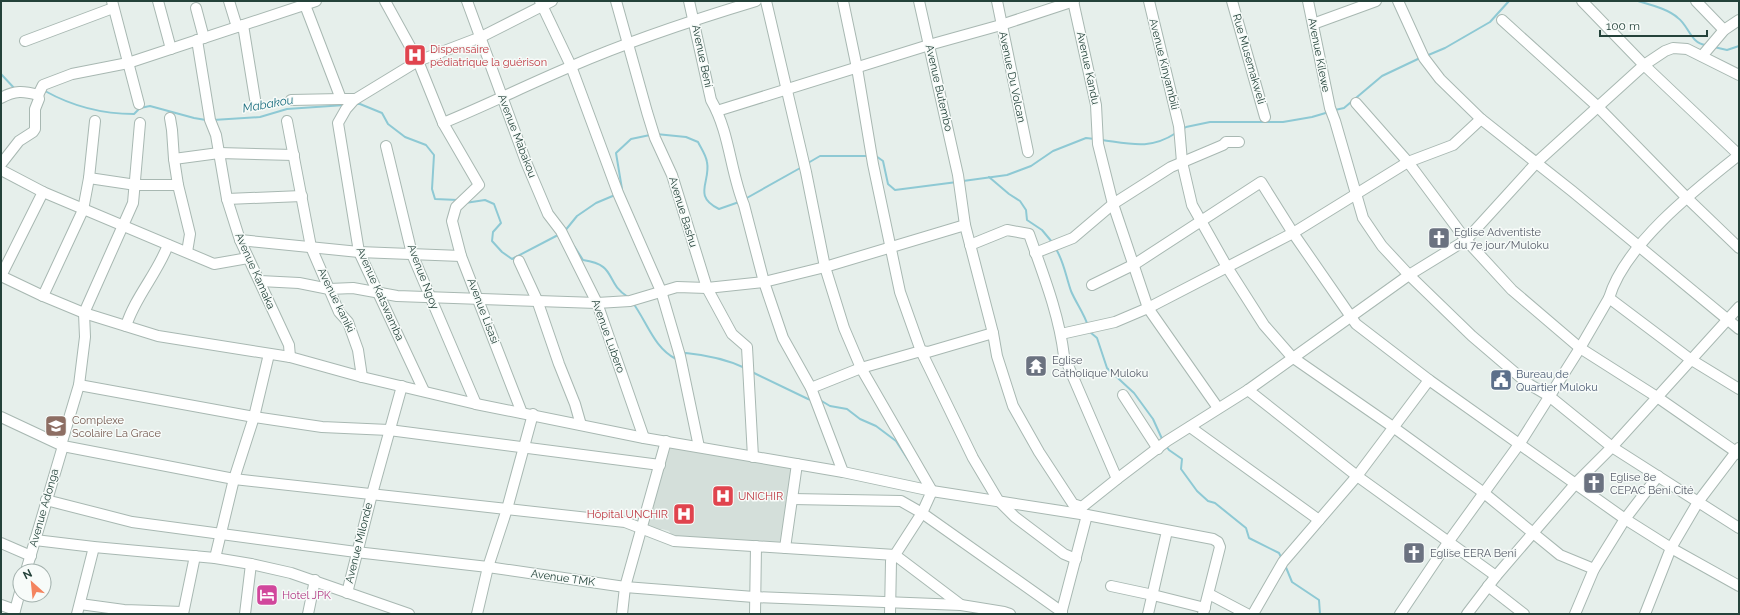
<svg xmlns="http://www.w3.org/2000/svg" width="1740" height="615" font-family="Raleway,sans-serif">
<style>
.built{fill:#d4dfda}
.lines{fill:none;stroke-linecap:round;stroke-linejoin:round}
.stream{stroke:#8ec9d4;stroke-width:2}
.minor-casing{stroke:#a8b8b2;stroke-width:12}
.minor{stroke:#fff;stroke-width:10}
.labels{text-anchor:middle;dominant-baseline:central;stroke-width:3;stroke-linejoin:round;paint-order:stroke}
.health-label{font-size:11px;fill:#be3a42;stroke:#f7fbf9;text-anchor:start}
.street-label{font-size:11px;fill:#24423a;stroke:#f7fbf9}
.worship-label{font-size:11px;fill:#5b616d;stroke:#f7fbf9;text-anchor:start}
.service-label{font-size:11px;fill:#4e5e75;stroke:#f7fbf9;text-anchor:start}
.education-label{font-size:11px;fill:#785e54;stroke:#f7fbf9;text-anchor:start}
.hotel-label{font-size:11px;fill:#b23c85;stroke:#f7fbf9;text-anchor:start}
.water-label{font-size:12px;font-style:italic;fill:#1c6f80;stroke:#f7fbf9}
</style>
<rect width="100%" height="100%" fill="#e6efeb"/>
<polygon class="built" points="671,444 795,466 784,542 673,537 669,531 662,529 657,532 647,527"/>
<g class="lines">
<g class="stream">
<path d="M 1638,1 C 1651,5 1668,9 1678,18 C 1689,26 1690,43 1706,45"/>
<polyline points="1714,47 1727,50 1739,46"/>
<polyline points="1426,56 1445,48 1490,22 1509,1"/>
<polyline points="1,74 15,89"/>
<path d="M 45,91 C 72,106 102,114 134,114 L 140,108 L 150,106 L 194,118 L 206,120"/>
<polyline points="355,104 360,104 382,113 388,124 405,137 426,145 434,155 432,189 435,199 458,200"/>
<polyline points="1335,110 1344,108 1382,76 1420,58"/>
<polyline points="213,120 260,117 287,109 345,105"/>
<polyline points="1183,129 1186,127 1210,122 1283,122 1312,117 1329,112"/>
<path d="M 656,134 L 686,137 L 698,142 C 701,148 706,155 707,162 C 711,182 692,196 719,209 L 739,202"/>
<path d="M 1102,140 C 1131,144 1150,150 1176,133"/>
<polyline points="876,156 883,161 888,184 895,190 957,182"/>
<polyline points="808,163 820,156 869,156"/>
<polyline points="989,177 1009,194 1020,201 1026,210 1027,220 1042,230 1052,242"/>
<polyline points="963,181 1007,175 1031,166 1053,151 1086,138 1095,139"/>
<polyline points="621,190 622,189 616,153 631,139 650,135"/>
<polyline points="745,199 802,167"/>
<polyline points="465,203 485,200 494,204 501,223 493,232 492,241 502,252 512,259 558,235"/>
<polyline points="564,232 577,216 596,203 615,195"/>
<path d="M 574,246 L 583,260 C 618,265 604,282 628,297"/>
<path d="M 1056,249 C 1064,262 1066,277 1071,291 C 1076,303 1084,313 1088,326"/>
<path d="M 633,303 C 647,322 654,348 676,359"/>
<polyline points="1090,332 1097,338 1107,368 1134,393 1153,419 1163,441"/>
<path d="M 684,354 L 686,353 C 706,355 726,359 745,368"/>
<polyline points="752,372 808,399 811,400"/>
<polyline points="820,400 830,406 847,409 860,419 876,426 896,441 909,461"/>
<polyline points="1166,446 1169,450 1182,459 1181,469 1197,491 1208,501 1215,503 1246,528 1249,538 1279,553 1282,559"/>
<polyline points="1285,565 1292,582 1319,600 1320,614"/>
</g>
<g class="minor-casing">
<g id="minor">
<polyline points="112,1 139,104"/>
<polyline points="158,1 171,49"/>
<polyline points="229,1 237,27"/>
<polyline points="385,1 418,61 443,123 479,185 456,207 452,221 461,256 522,413"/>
<polyline points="467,1 526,162 548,214 561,231 597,303 644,438"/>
<polyline points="540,1 571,66 618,193 661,291 680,356 699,447"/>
<polyline points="616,1 647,112 655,138 672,175 707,288 732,334 747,347 753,457"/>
<path d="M 689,1 L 711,100 C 730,133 730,171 744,205 L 764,282 L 783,338 L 811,388 L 843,472"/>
<polyline points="766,1 806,172 825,267 844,328 861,368 932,491"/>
<polyline points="843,1 857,68 873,164 900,292 921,351 973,458 998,500 1015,517 1064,554 1076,559"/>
<polyline points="919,1 958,175 965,225 993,333 997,356 1013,406 1039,452 1073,504 1082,507"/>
<polyline points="997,1 1028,152"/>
<polyline points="1073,1 1096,105 1098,144 1113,204 1148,308 1218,408"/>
<polyline points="1149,1 1179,126 1182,162 1192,205 1227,267 1264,325 1292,357 1393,427 1484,493 1560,555 1594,569"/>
<polyline points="1232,1 1265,117"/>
<polyline points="1308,1 1330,108 1335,121 1363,218 1382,246 1409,275 1472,336 1527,383 1549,396 1612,447 1739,528"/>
<polyline points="1398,1 1424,58 1440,79 1481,119 1572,191 1739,329"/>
<polyline points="1582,1 1644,65 1739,155"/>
<polyline points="1696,1 1724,30"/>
<polyline points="305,5 341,99 355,99"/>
<polyline points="196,8 204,38"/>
<polyline points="1502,20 1597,106 1686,197 1739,248"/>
<polyline points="1313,24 1376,1"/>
<polyline points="243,25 255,99"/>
<polyline points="197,40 210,120 216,135 227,199 240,240 289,345 290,357"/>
<polyline points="25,41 113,8"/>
<polyline points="1702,56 1724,30 1739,20"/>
<path d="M 1,98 C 15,90 24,91 38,95 L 43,85 L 72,74 L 128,63 L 316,1"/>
<polyline points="291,100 341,99"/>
<polyline points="1356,103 1408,162 1466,240 1512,290 1580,348 1657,397 1739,454"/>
<polyline points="717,111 929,45 1001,25 1074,1"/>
<polyline points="170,118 172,130 174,159 178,185 190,234 187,252"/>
<polyline points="287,121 311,247 339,312 348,322 358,350 362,377"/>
<path d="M 443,123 C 487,105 529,84 572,66 C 632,40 693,20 756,1"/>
<polyline points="386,146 412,254 476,404"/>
<polyline points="174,159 219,153 294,155"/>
<polyline points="1,164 19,141 33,132 35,129 35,109 39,99 38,95"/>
<polyline points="1,170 43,192 214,264 248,258"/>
<polyline points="89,178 136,185 178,185"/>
<polyline points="227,199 302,196"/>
<polyline points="240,240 359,252 461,256"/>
<path d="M 970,245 L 1007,230 L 1029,234 C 1043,274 1059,314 1064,356 L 1117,479"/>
<polyline points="1035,253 1073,238 1113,204 1171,167 1223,145 1226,142 1239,142"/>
<polyline points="519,261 537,300 559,364 575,404 581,425"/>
<polyline points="1,276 43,296 84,313 158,336 290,357 362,377 476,404 644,438 843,472 932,491 1087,515 1213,539 1218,542 1220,547 1203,614"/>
<polyline points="1,276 43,192"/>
<polyline points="260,281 299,283 329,289 353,288 397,296 597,303 630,301 677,287 707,288 764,282 825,267 965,225"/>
<polyline points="1092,285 1135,264 1261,182 1293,233 1356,324 1429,380 1625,519 1671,548 1739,586"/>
<polyline points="43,296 83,210 89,178 95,121"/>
<polyline points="1609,298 1690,359 1739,389"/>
<path d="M 126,326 C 135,297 157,274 168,245"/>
<polyline points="1061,334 1115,322 1148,308 1293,233 1408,162 1453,145 1481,119"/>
<polyline points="79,385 254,417 322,427 389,430 660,465"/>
<polyline points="811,388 861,368 921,351 928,352 993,333"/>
<polyline points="1248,390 1357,476 1496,576"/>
<polyline points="424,391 359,252 338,123 346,109 354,100 418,61 481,37 552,1"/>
<polyline points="1123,395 1158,449"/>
<polyline points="1,417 63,446 234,479 625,522 674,541 895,555 961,605"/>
<polyline points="1190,427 1319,520"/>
<polyline points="61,445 79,385 85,337 84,313 133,203 140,123"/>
<polyline points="792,499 901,501 922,513 1062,612"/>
<polyline points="46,500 132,522 356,552 488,567 625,587 754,597 961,605 1004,612 1010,614"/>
<polyline points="1082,507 1117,479 1167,441 1248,390 1409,275 1466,240 1537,162 1644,65 1665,51 1673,48 1687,49 1739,75"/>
<polyline points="35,540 94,547 215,558 251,564 291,573 409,614"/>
<polyline points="1,543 31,556"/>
<polyline points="785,548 797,464"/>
<polyline points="215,558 234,479 254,417 269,354"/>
<polyline points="26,571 63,446"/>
<polyline points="1111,586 1153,595 1205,608"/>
<polyline points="1488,586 1524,614"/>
<polyline points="347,593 372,494 402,386"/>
<polyline points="1209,594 1247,614"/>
<polyline points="80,604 124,610 183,612"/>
<polyline points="1,605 15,610"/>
<polyline points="14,614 20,592"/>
<polyline points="77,614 94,547"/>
<polyline points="183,614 195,556"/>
<polyline points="245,614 251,564"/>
<polyline points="308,614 315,580"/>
<polyline points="477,614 488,567 507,509 533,414"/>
<polyline points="622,614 625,587 666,441"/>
<polyline points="755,614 756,546"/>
<polyline points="890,614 891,561 922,513 932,491"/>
<polyline points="1061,614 1087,515"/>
<polyline points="1148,614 1167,531"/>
<polyline points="1253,614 1283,562 1357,476 1429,380"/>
<path d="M 1400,614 L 1449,541 L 1520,443 L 1580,348 L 1609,298 C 1625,244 1696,189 1739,155"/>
<polyline points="1467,614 1496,576 1576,483 1612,447 1739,307"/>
<polyline points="1575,614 1594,569 1625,519 1658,476"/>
<polyline points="1645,614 1671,548 1698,502 1739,448"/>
</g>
</g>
<use href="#minor" class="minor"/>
</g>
<defs>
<g id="hospital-square" transform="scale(1.15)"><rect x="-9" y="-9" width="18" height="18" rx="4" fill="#e0444e" stroke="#f7fbf9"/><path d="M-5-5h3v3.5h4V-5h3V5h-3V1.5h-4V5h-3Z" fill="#fff"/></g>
<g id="church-square" transform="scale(1.15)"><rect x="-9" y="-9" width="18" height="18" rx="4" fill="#6b7280" stroke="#f7fbf9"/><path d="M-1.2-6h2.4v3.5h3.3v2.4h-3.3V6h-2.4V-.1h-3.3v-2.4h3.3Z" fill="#fff"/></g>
<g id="temple-square" transform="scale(1.15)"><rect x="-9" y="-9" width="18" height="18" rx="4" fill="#6b7280" stroke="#f7fbf9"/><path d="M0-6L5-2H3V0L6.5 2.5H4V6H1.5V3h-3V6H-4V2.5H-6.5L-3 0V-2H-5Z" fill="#fff"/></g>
<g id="civic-square" transform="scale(1.15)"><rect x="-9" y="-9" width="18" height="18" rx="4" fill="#5c6f8a" stroke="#f7fbf9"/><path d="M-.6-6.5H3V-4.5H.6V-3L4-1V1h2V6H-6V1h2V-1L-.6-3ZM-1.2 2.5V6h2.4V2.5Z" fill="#fff"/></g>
<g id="school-square" transform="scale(1.15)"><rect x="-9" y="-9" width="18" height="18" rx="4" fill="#8d6e63" stroke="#f7fbf9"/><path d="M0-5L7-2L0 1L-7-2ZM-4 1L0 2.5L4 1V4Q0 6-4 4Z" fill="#fff"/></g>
<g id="hotel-square" transform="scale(1.15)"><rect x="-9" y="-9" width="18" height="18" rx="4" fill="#d1479c" stroke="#f7fbf9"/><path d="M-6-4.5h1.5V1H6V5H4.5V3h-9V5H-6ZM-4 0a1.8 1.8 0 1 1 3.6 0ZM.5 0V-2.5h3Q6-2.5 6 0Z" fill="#fff"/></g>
</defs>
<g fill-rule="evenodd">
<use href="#hospital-square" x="415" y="55"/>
<use href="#church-square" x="1439" y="238"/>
<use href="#temple-square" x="1036" y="366"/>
<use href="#civic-square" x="1501" y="380"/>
<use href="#school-square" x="56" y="426"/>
<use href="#church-square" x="1594" y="483"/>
<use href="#hospital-square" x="723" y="496"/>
<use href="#hospital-square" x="684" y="514"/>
<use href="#church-square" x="1414" y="553"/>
<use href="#hotel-square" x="267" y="595"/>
</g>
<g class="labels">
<g class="health-label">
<text x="430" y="49">Dispensaire<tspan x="430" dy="13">pédiatrique la guérison</tspan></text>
<text x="738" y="496">UNICHIR</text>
<text x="668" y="514" text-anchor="end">Hôpital UNCHIR</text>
</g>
<g class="street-label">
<text transform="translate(1319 55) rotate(79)">Avenue Kilewe</text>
<text transform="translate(702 56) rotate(78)">Avenue Beni</text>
<text transform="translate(1249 59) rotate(74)">Rue Musemakweli</text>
<text transform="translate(1164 64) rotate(76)">Avenue Kinyambili</text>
<text transform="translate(1088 68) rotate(78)">Avenue Kandu</text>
<text transform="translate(1012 77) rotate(78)">Avenue Du Volcan</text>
<text transform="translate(939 88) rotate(77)">Avenue Butembo</text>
<text transform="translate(517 136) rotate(69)">Avenue Mabakou</text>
<text transform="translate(683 212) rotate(73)">Avenue Bashu</text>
<text transform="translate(255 271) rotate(66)">Avenue Kamaka</text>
<text transform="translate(423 277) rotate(69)">Avenue Ngoy</text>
<text transform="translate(380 294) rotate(66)">Avenue Katswamba</text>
<text transform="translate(336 300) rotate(64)">Avenue kaniki</text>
<text transform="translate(483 311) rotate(69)">Avenue Lisasi</text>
<text transform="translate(608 336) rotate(70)">Avenue Lubero</text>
<text transform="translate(44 508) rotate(-74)">Avenue Adonga</text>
<text transform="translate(359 543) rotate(-76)">Avenue Milonde</text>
<text transform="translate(563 578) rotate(8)">Avenue TMK</text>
</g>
<g class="worship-label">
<text x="1454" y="232">Eglise Adventiste<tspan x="1454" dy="13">du 7e jour/Muloku</tspan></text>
<text x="1052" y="360">Eglise<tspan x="1052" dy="13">Catholique Muloku</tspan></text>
<text x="1610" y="477">Eglise 8e<tspan x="1610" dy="13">CEPAC Beni Cité</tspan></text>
<text x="1430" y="553">Eglise EERA Beni</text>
</g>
<g class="service-label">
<text x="1516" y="374">Bureau de<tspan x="1516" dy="13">Quartier Muloku</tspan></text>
</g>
<g class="education-label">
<text x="72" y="420">Complexe<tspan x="72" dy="13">Scolaire La Grace</tspan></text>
</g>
<g class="hotel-label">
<text x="282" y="595">Hotel JPK</text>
</g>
<g class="water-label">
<text transform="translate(268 104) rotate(-10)">Mabakou</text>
</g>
</g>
<rect width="1740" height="615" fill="none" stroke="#24423a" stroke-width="4"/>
<g transform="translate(32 583) rotate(333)"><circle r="19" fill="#f7fbf9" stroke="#a3b1ad"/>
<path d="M0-3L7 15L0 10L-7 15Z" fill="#f4845f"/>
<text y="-6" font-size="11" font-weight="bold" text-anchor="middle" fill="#24423a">N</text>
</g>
<path d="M1600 30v6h107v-6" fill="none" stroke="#24423a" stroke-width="2"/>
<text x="1606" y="30" font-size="12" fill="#24423a" stroke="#f7fbf9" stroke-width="3" paint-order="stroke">100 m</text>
</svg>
